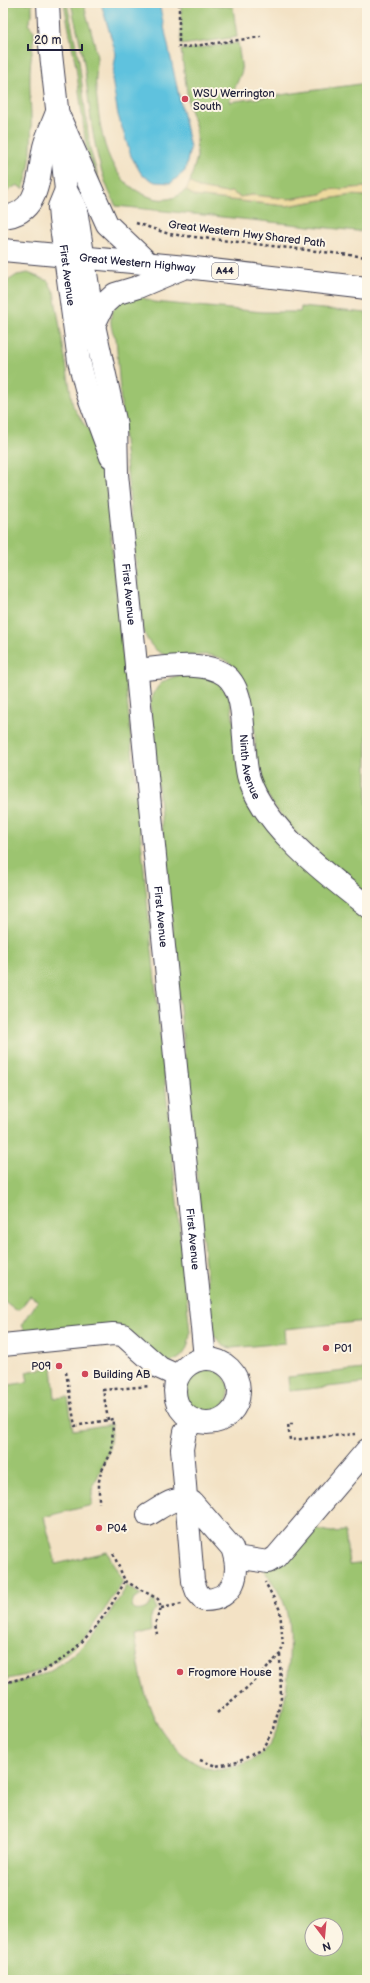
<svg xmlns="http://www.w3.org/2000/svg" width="370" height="1983" font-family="'Balsamiq Sans',sans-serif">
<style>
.green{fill:#9cc470;stroke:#5f7356;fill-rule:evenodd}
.sand{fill:#eeda9e;stroke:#887e6c}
.water{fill:#5fc2de;stroke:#40728c}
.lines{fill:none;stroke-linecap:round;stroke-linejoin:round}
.minor-casing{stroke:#413f50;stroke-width:24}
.highway-casing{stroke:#413f50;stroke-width:24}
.path{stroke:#413f50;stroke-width:2.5;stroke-dasharray:3 3;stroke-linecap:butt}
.minor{stroke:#fff;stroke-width:22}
.highway{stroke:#fff;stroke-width:22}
.poi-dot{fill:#d1495b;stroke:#fcf5e5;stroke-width:1.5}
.labels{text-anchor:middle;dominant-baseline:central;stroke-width:4;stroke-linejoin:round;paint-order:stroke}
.shield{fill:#fcf5e5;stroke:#63616e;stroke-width:1}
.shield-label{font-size:10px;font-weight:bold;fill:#22223b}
.poi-label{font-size:11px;fill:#22223b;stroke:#fcf5e5;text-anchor:start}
.street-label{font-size:11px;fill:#22223b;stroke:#fcf5e5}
</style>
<rect width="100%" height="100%" fill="#fcf5e5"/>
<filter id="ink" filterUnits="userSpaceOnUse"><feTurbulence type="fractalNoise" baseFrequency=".025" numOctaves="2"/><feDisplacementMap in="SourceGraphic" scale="8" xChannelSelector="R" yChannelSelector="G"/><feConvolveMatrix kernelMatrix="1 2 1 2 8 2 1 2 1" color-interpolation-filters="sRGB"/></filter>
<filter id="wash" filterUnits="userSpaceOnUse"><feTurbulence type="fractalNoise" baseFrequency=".012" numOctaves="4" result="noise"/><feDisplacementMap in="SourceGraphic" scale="16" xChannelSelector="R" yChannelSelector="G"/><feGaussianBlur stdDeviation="0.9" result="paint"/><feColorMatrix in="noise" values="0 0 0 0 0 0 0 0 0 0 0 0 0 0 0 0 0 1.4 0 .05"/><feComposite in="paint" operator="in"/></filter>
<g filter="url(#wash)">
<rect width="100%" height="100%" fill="#f3e2c5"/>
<g class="green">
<path d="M 3,3 L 32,3 L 32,15 L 28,24 L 34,31 L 34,36 C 33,48 30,61 30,73 C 29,111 37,153 23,189 L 17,185 L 3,194 Z"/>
<polygon points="64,3 67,3 79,61 90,149 99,180 87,154 76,67"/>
<path d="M 71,3 L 84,3 C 87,21 96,42 97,59 C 97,70 95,80 96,90 C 100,131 105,181 150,197 C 163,202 176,199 186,190 L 194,196 L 286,206 L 351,195 L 367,196 L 367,232 L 116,206 C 92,161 91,113 84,63 C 81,43 75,23 71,3 Z"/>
<polygon points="181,3 212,3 213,5 233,7 237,37 181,45"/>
<polygon points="238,43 242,71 229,102 367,83 367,187 327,190 322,194 289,199 252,195 240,197 231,192 226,193 198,188 190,182 197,157 196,128 189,106 181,50"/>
<path d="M 28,273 L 48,281 L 54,292 L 73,406 L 84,424 L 98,439 L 103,457 L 190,1333 C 188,1350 184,1360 166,1363 L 135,1337 L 26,1334 L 22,1325 L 38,1301 L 30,1296 L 20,1309 L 16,1310 L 3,1300 L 3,284 L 17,275 Z"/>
<path d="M 139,296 L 153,302 L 263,312 L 300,312 L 301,307 L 367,313 L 367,895 C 329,863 275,824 258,775 C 256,769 256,761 256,754 C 253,726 256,690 235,668 C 203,634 161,684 142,627 L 123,431 L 116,338 C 108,327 109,309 121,301 C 125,298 133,297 139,296 Z"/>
<path d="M 180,675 C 203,675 218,676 230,698 L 242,779 L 367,915 L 367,1321 L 284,1329 L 285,1343 L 231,1348 L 223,1346 L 212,1333 L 150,705 C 155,686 161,680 180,675 Z"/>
<polygon points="362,1354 367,1354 367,1396 365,1383 289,1391 288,1377 364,1369"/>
<path d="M 52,1367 L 55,1398 L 68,1397 L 73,1430 L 112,1424 L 109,1450 L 92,1490 L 92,1505 L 44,1517 L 56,1564 L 107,1552 L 123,1581 C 101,1616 80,1650 42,1669 C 30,1675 16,1677 3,1680 L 3,1386 L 28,1382 L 26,1372 Z"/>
<circle cx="206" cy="1391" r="23"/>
<path d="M 313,1528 L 331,1532 L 345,1531 L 349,1565 L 367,1563 L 367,1980 L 3,1980 L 3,1686 C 18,1682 34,1679 47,1672 C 83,1653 106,1620 127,1586 L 142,1595 L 134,1599 L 131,1607 L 134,1610 C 143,1612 151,1607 153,1598 L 155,1601 L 156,1609 C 149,1617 150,1622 151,1631 L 134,1636 C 139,1665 143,1697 157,1723 C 169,1744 192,1768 217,1770 C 223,1770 229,1768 235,1766 C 248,1764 260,1757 268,1746 C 288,1721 293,1645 287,1614 C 284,1597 273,1583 263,1569 ZM 312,1925 L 336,1925 L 336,1949 L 312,1949 Z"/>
</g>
<polygon class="sand" points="190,182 198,188 226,193 231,192 240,197 252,195 289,199 322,194 327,190 366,187 367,196 351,195 286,206 194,196 186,190"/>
<polygon class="water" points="101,3 159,3 190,148 185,171 171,183 155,182 142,175 131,156 118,115 112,79 116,54"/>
</g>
<g filter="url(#ink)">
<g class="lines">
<g class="minor-casing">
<g id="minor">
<path id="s1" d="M 48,3 L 50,45 L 66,190 L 76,209 L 94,325 L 116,425 L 117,474 L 205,1358"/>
<path id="s2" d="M 66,190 L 59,207 L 60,219 L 79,361 L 87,392 L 111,457"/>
<path id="s3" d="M 136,670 C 162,668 203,659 225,675 C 250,693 240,751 249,779 C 266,829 327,875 367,906"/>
<polyline points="3,1345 113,1334 123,1335 160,1368 178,1376"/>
<circle cx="207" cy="1391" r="32"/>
<path d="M 148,1515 C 162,1507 176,1494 192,1502 L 232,1548 C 241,1573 235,1600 204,1600 L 197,1592 L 193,1581 L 182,1449 L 185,1432 L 194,1420"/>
<polyline points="235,1557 268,1562 276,1557 367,1450"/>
</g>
</g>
<g class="highway-casing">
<g id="highway">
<polyline points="57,112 107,224 148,263"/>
<path d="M 3,217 C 41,214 38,174 44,147 C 47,135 53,123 57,112"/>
<path id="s4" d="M 3,250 L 186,267 L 367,288"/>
<polyline points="94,325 104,304 115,294 138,287 183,268"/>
</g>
</g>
<g class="path">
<polyline points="179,3 179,48 261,37"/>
<polyline points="215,3 236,5"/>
<polyline points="136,223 169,234 367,257"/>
<polyline points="66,1372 75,1426 113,1419 112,1451 101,1472 99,1481 99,1503"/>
<polyline points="108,1420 103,1390 149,1386"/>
<polyline points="293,1424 288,1424 290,1440 355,1434"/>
<polyline points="125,1581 158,1599 161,1608 155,1624 157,1634"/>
<polyline points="161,1608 182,1604"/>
<path d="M 3,1683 C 15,1680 27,1678 38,1673 C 77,1656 106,1617 125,1581 L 112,1551"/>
<polyline points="217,1713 256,1680 280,1654 283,1646 280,1610 265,1582"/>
<polyline points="200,1760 216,1766 238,1762 262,1749 274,1729 281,1698 280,1655"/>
</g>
<use href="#minor" class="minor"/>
<use href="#highway" class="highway"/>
</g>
</g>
<g class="poi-dot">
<circle cx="185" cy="99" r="4"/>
<circle cx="326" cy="1348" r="4"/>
<circle cx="59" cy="1366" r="4"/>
<circle cx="85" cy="1374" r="4"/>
<circle cx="99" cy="1528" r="4"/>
<circle cx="180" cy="1672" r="4"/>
</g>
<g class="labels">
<rect class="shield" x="212" y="263" width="26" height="16" rx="3"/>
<g class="shield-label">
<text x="225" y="271">A44</text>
</g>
<g class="poi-label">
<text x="193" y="93">WSU Werrington<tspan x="193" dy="13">South</tspan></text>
<text x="334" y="1348">P01</text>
<text x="51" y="1366" text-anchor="end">P09</text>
<text x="93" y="1374">Building AB</text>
<text x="107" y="1528">P04</text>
<text x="188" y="1672">Frogmore House</text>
</g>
<g class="street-label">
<text transform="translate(247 234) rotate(7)">Great Western Hwy Shared Path</text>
<text stroke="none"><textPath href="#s4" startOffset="135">Great Western Highway</textPath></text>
<text stroke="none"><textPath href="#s2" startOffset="87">First Avenue</textPath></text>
<text stroke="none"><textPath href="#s1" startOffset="599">First Avenue</textPath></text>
<text stroke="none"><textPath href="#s3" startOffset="188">Ninth Avenue</textPath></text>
<text stroke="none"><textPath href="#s1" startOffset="923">First Avenue</textPath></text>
<text stroke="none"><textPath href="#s1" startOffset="1247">First Avenue</textPath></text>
</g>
</g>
<rect width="370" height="1983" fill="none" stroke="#fcf5e5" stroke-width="16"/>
<g transform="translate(324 1937) rotate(164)"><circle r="19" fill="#fcf5e5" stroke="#a5a1a1"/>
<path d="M0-3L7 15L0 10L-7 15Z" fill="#d1495b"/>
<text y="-6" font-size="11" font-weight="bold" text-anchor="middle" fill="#22223b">N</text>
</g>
<path d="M28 44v6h54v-6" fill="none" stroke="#22223b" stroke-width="2"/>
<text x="34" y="44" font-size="12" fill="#22223b" stroke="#fcf5e5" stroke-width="3" paint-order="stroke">20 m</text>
</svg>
